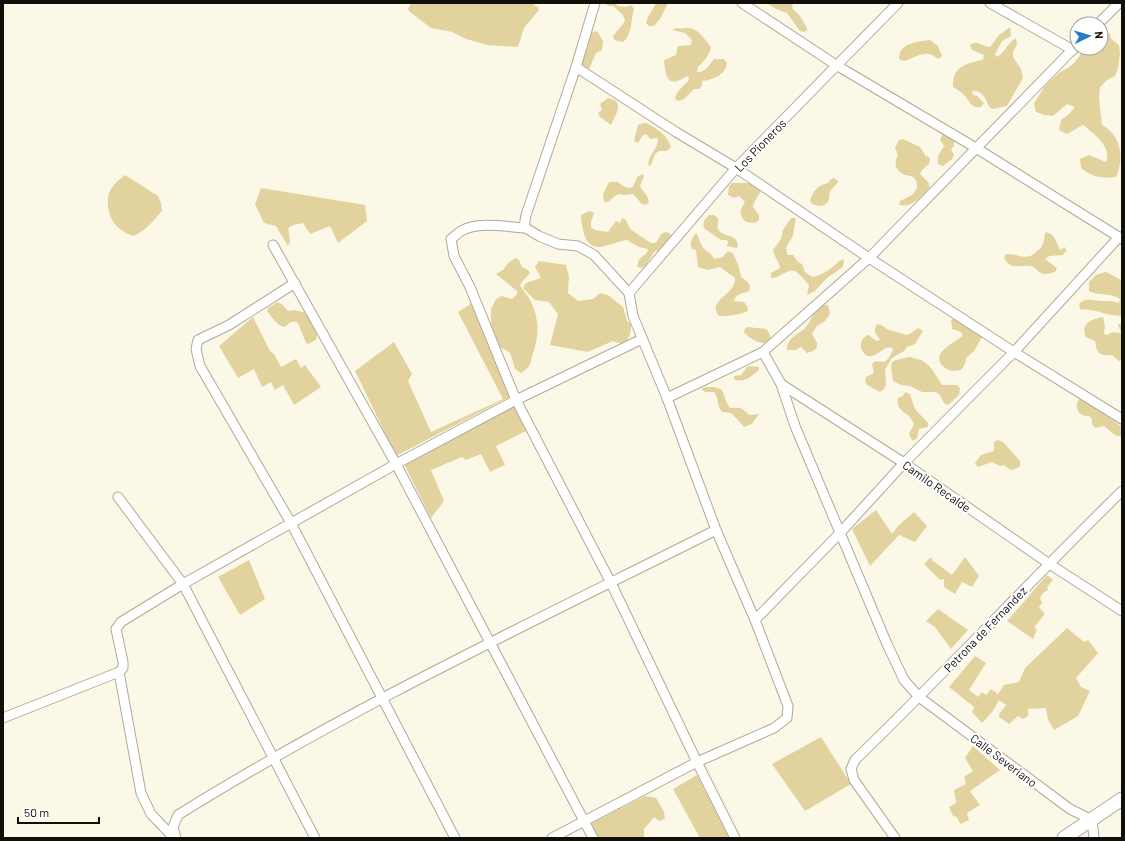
<svg xmlns="http://www.w3.org/2000/svg" width="1125" height="841" font-family="Barlow,sans-serif">
<style>
.green{fill:#e2d39e}
.lines{fill:none;stroke-linecap:round;stroke-linejoin:round}
.street-casing{stroke:#aeaa9a;stroke-width:11}
.secondary-casing{stroke:#aeaa9a;stroke-width:15}
.street{stroke:#fff;stroke-width:9}
.secondary{stroke:#fff;stroke-width:13}
.labels{text-anchor:middle;dominant-baseline:central;stroke-width:4;stroke-linejoin:round;paint-order:stroke}
.street-label{font-size:12px;fill:#100f09;stroke:#fff}
</style>
<rect width="100%" height="100%" fill="#fcf8e7"/>
<g class="green">
<polygon points="411,3 534,3 534,5 538,7 539,10 524,28 518,47 488,45 466,39 452,32 431,28 410,12 408,9"/>
<path d="M 604,3 L 615,3 L 618,6 L 626,7 L 631,5 L 634,9 C 631,19 632,36 623,42 L 614,40 L 613,36 L 623,24 L 625,20 L 623,15 L 613,6 L 609,6 Z"/>
<path d="M 656,3 L 668,3 L 660,19 L 654,26 L 649,26 L 646,23 C 648,15 653,10 656,3 Z"/>
<polygon points="767,3 793,3 792,8 800,16 807,28 807,30 805,32 800,31 787,13 776,9"/>
<path d="M 1010,27 L 1011,36 L 1002,41 L 995,54 L 997,57 C 1007,51 1006,44 1016,38 L 1017,44 L 1013,52 L 1013,57 L 1021,69 L 1023,78 L 1007,106 L 994,109 L 990,108 C 985,98 983,90 972,91 L 973,95 L 977,96 L 984,103 L 981,107 C 971,109 970,101 964,95 C 961,92 957,89 953,87 C 952,66 967,63 983,60 L 984,55 L 972,50 L 970,45 C 978,39 982,47 990,47 L 999,35 Z"/>
<path d="M 676,28 C 681,29 684,28 689,28 C 699,29 705,40 711,47 C 709,56 704,61 698,67 L 697,72 C 705,73 709,65 714,59 L 724,59 L 727,63 C 726,75 712,80 702,81 L 702,86 L 699,89 L 694,89 L 684,99 L 679,101 L 675,99 C 676,90 683,87 688,81 L 689,76 C 684,77 682,80 677,81 C 665,85 665,68 664,60 L 676,55 L 678,46 L 691,45 L 692,40 L 685,33 L 672,30 Z"/>
<path d="M 597,31 L 603,41 L 602,50 L 596,53 L 589,69 L 584,70 C 579,58 584,57 588,47 C 589,42 590,37 591,33 Z"/>
<path d="M 1101,33 L 1110,34 L 1111,39 L 1119,45 L 1120,54 L 1118,68 L 1115,76 L 1107,80 L 1100,87 L 1099,98 L 1102,125 C 1121,135 1125,159 1116,177 C 1102,179 1092,177 1081,168 L 1080,159 L 1089,155 L 1106,162 C 1107,159 1108,155 1107,152 C 1104,141 1091,131 1083,125 L 1067,134 L 1059,130 L 1061,120 L 1069,114 L 1075,107 L 1067,104 L 1053,116 L 1044,115 L 1036,112 L 1034,103 L 1045,86 L 1060,72 L 1068,68 L 1075,62 L 1085,48 L 1101,48 Z"/>
<path d="M 930,40 L 938,46 L 942,56 L 938,59 C 935,57 932,54 929,54 C 921,52 911,60 903,61 L 899,59 C 899,42 918,42 930,40 Z"/>
<path d="M 608,98 C 627,101 614,117 611,125 L 600,117 L 598,113 L 602,110 L 600,104 Z"/>
<path d="M 646,123 C 657,128 668,136 671,147 L 667,151 C 665,151 662,151 660,151 C 653,152 654,162 650,166 L 648,165 C 648,155 659,148 658,138 L 651,139 L 646,134 L 643,135 L 638,143 L 634,141 L 638,125 L 640,124 Z"/>
<polygon points="943,133 954,140 954,146 951,149 954,155 952,159 943,166 938,164 938,156 944,146 940,140"/>
<path d="M 903,139 L 920,147 L 927,158 L 927,155 L 930,159 L 929,164 L 922,170 L 920,174 L 928,182 L 930,187 C 922,196 913,208 899,205 L 900,201 L 912,195 L 917,188 C 917,185 917,181 915,179 C 912,175 907,176 903,174 C 896,171 893,162 898,156 L 895,148 L 899,140 Z"/>
<path d="M 643,174 L 644,176 L 640,186 C 643,192 648,195 649,202 L 646,205 L 642,204 L 633,194 L 624,195 L 619,194 L 615,196 L 608,202 L 604,202 L 603,194 L 609,182 L 618,182 C 621,185 629,191 633,186 C 635,184 636,179 637,177 Z"/>
<path d="M 125,175 L 158,196 L 161,203 L 162,211 C 153,221 145,232 133,236 C 128,234 123,232 119,228 C 114,224 111,219 109,212 C 105,193 111,186 125,175 Z"/>
<path d="M 834,178 L 838,181 C 837,186 832,187 830,192 C 829,194 829,196 829,199 C 827,207 819,207 812,204 L 810,200 C 814,190 817,186 828,183 L 830,180 Z"/>
<path d="M 732,183 L 750,183 L 761,190 C 759,196 754,200 753,207 L 759,215 L 759,220 L 755,223 L 746,222 C 738,214 740,210 745,202 L 739,196 L 734,198 L 728,195 L 729,186 Z"/>
<path d="M 261,188 L 365,205 L 367,221 L 338,243 L 330,226 L 310,234 L 303,223 C 284,227 289,226 290,242 L 288,246 L 276,226 L 264,223 L 255,204 Z"/>
<path d="M 590,211 L 594,213 L 591,222 L 591,227 L 595,230 L 608,232 L 616,221 L 620,223 L 622,218 L 626,220 L 630,229 L 651,243 L 656,243 L 661,234 L 666,232 L 671,234 L 671,238 L 663,248 L 654,252 L 646,265 L 642,268 L 637,267 L 639,259 L 647,253 L 648,249 L 639,247 L 627,240 C 619,241 613,244 605,246 C 585,252 582,230 581,215 Z"/>
<path d="M 709,215 L 714,215 L 718,218 C 719,222 716,227 719,231 C 725,237 738,234 738,247 L 736,248 L 727,246 L 728,241 L 726,240 L 721,240 L 705,229 C 701,223 705,219 709,215 Z"/>
<path d="M 791,218 L 796,218 C 795,224 794,229 793,235 C 791,243 783,245 788,255 L 793,255 L 798,262 L 802,264 L 805,272 L 812,277 C 821,276 833,268 839,261 L 844,259 L 843,267 L 827,278 L 815,291 L 807,295 L 809,285 C 805,281 800,274 795,271 C 788,268 778,279 771,278 L 771,273 L 780,268 C 779,261 774,257 773,250 L 781,239 L 783,230 Z"/>
<path d="M 1046,232 C 1055,234 1056,242 1060,250 L 1065,247 L 1066,251 L 1063,255 L 1049,256 L 1045,259 L 1057,268 L 1055,272 C 1050,274 1043,275 1039,272 C 1037,270 1036,268 1033,267 C 1023,263 1011,272 1004,258 L 1006,254 C 1019,253 1026,262 1036,252 C 1039,250 1042,247 1043,244 C 1045,240 1043,236 1046,232 Z"/>
<path d="M 696,233 C 699,237 701,246 704,249 C 709,253 711,253 714,259 L 723,257 L 725,254 L 728,251 L 733,253 L 739,267 L 741,277 L 748,282 L 750,286 L 749,291 C 742,294 736,293 734,301 L 744,302 L 747,306 L 748,311 C 739,315 729,316 719,316 C 706,300 737,294 735,278 L 720,267 L 707,270 L 698,267 L 696,250 L 692,249 C 689,242 692,239 696,233 Z"/>
<path d="M 516,258 L 519,260 L 522,267 L 528,270 L 530,273 L 522,282 L 520,285 C 523,291 526,293 529,298 C 539,316 540,334 533,353 C 530,363 532,366 521,373 L 515,369 L 511,355 L 509,352 L 499,347 L 497,344 L 491,324 L 491,309 L 496,299 L 502,296 L 512,299 L 517,294 L 517,291 L 496,274 L 503,270 L 509,262 Z"/>
<path d="M 539,261 L 566,265 L 569,277 L 568,293 L 578,301 L 593,299 L 600,293 L 608,295 L 623,307 L 627,321 L 631,324 C 632,336 626,348 613,341 L 588,352 L 550,345 L 558,314 L 549,302 L 535,300 L 523,288 L 526,283 L 541,278 L 535,267 Z"/>
<path d="M 1105,272 C 1111,273 1115,278 1122,280 L 1122,316 C 1110,316 1102,312 1090,310 C 1087,309 1084,310 1080,309 L 1079,304 C 1086,297 1094,301 1102,301 C 1109,301 1112,301 1119,303 L 1120,299 C 1110,292 1098,296 1089,291 L 1089,282 L 1096,275 Z"/>
<path d="M 277,302 L 282,304 L 288,311 L 294,310 L 307,313 L 318,330 L 316,340 L 308,344 L 306,343 L 298,323 C 292,320 289,323 285,327 C 277,326 272,317 267,311 L 268,308 Z"/>
<polygon points="472,303 513,395 396,456 355,371 394,342 412,374 408,381 431,432 503,399 458,312"/>
<path d="M 824,305 L 828,305 L 830,314 L 825,321 L 817,326 L 812,334 L 817,343 L 817,348 L 813,351 L 807,353 L 801,347 L 796,350 L 787,350 C 787,335 800,335 806,327 C 813,318 812,311 824,305 Z"/>
<polygon points="253,317 270,351 274,354 281,367 296,359 301,368 305,365 321,387 294,405 283,385 275,390 271,382 262,387 254,369 238,378 219,346"/>
<path d="M 1103,317 L 1105,326 L 1104,334 L 1108,335 L 1112,332 L 1121,333 L 1118,324 L 1122,324 L 1122,360 L 1119,361 L 1112,355 C 1098,356 1097,353 1095,341 L 1086,337 C 1080,323 1092,319 1103,317 Z"/>
<path d="M 956,318 L 982,337 L 974,351 L 967,357 L 964,366 L 961,370 C 955,371 949,372 944,367 C 928,353 956,343 963,335 L 961,332 L 952,329 L 951,320 Z"/>
<path d="M 877,324 L 881,325 L 889,330 L 907,335 L 911,333 L 918,328 L 923,331 L 915,344 L 907,347 L 904,351 L 892,358 L 885,370 L 886,384 L 884,389 L 880,392 L 867,385 L 865,381 L 866,377 L 874,373 L 872,364 L 875,361 L 884,362 C 888,360 892,354 893,348 C 884,345 880,354 872,356 C 861,358 855,339 869,335 L 876,341 L 880,340 L 875,332 L 875,328 Z"/>
<path d="M 749,327 C 762,330 769,324 771,341 C 764,347 749,339 744,332 L 745,328 Z"/>
<path d="M 909,357 C 930,360 932,370 942,385 L 957,385 L 960,388 L 959,395 L 948,405 L 944,403 L 940,395 L 936,392 L 922,392 L 910,386 L 901,385 L 893,381 L 891,367 L 892,362 L 896,360 Z"/>
<path d="M 750,366 L 759,367 L 759,370 C 751,376 747,382 736,380 L 734,379 L 734,376 L 741,375 L 747,367 Z"/>
<path d="M 705,387 C 729,386 720,393 730,408 C 744,407 740,408 750,415 L 759,414 L 752,424 L 744,427 L 738,420 L 731,413 L 722,412 C 716,404 719,398 714,392 L 705,392 L 701,389 Z"/>
<path d="M 905,392 L 910,394 L 915,409 L 928,423 L 928,427 L 919,429 L 917,438 L 913,441 L 910,437 L 909,433 L 914,425 C 911,411 895,414 898,398 L 903,396 Z"/>
<path d="M 1080,398 L 1084,399 L 1089,401 L 1099,410 L 1122,427 L 1122,437 L 1115,435 L 1104,426 L 1095,428 L 1092,424 L 1092,419 L 1089,416 C 1078,417 1073,406 1080,398 Z"/>
<polygon points="514,402 528,430 496,446 505,465 490,472 481,454 466,460 462,457 431,470 444,501 431,518 403,462"/>
<path d="M 998,440 L 1003,442 L 1020,461 L 1020,466 C 1014,471 1010,471 1004,465 L 1000,466 L 992,462 L 978,467 L 975,463 L 981,455 L 994,451 L 994,442 Z"/>
<polygon points="876,510 892,534 899,525 914,512 927,526 915,542 899,535 870,566 852,529"/>
<polygon points="931,557 932,560 952,575 965,557 979,576 972,587 962,582 955,594 944,587 944,579 940,580 924,564"/>
<polygon points="249,560 265,599 240,615 218,577"/>
<polygon points="1047,575 1053,580 1047,587 1048,590 1043,593 1040,598 1042,603 1039,607 1045,614 1034,627 1037,630 1033,639 1007,621"/>
<polygon points="938,609 968,630 951,649 935,627 926,621"/>
<polygon points="1067,628 1084,642 1088,640 1098,653 1076,678 1081,687 1090,691 1078,716 1054,730 1048,720 1046,708 1028,709 1028,716 1023,719 1018,716 1009,724 999,717 999,714 1006,705 999,700 993,711 982,723 972,712 974,707 949,687 975,656 986,663 969,690 978,697 982,692 986,695 991,689 998,694 1004,685 1019,682 1025,668"/>
<polygon points="821,737 851,784 805,811 772,764"/>
<polygon points="973,746 1000,770 970,791 980,805 967,813 969,820 960,824 957,817 953,816 949,807 956,803 954,790 966,784 964,777 973,771 965,758"/>
<polygon points="697,775 729,838 700,838 673,789"/>
<polygon points="645,796 656,798 664,812 665,819 659,821 654,817 644,829 644,838 596,838 589,825"/>
</g>
<g class="lines">
<g class="street-casing">
<g id="street">
<polyline points="742,3 836,65 976,148 1122,239"/>
<polyline points="990,3 1073,50"/>
<polyline points="1098,24 1119,3"/>
<polyline points="576,67 676,132 736,168 869,258 1014,352 1122,419"/>
<path d="M 526,228 C 508,227 478,221 461,231 C 458,233 455,236 451,239 L 454,256 L 470,287 L 516,400 L 611,583 L 697,762 L 735,838"/>
<polyline points="273,245 396,464 593,838"/>
<polyline points="295,283 229,325 198,340 196,349 200,366 291,523 455,838"/>
<polyline points="629,293 736,168 898,3"/>
<polyline points="763,352 781,384 904,463 1048,563 1122,611"/>
<polyline points="781,384 795,426 887,644 904,680 919,697 1070,809 1092,820 1094,838"/>
<polyline points="667,398 763,352 869,258 1077,45"/>
<polyline points="118,497 183,584 315,838"/>
<polyline points="755,620 840,533 904,463 1014,352 1119,237"/>
<polyline points="119,672 141,793 151,814 174,838"/>
<polyline points="3,718 119,672 123,668 123,662 116,629 121,622 183,584 396,464 516,400 642,339"/>
<path d="M 176,838 L 173,827 L 178,815 C 351,707 535,621 716,530"/>
<polyline points="552,838 697,762 774,728 787,718 788,706 755,620 716,530 667,398 633,316 629,293 594,255 578,246 558,244 539,236 524,227 526,215 576,67 595,3"/>
<path d="M 895,838 L 854,780 L 851,769 L 855,760 C 946,672 1032,579 1122,491"/>
</g>
</g>
<g class="secondary-casing">
<polyline id="secondary" points="1064,838 1122,799"/>
</g>
<use href="#street" class="street"/>
<use href="#secondary" class="secondary"/>
</g>
<g class="labels">
<g class="street-label">
<text transform="translate(760 145) rotate(-46)">Los Pioneros</text>
<text transform="translate(937 486) rotate(35)">Camilo Recalde</text>
<text transform="translate(985 629) rotate(-46)">Petrona de Fernandez</text>
<text transform="translate(1004 760) rotate(37)">Calle Severiano</text>
</g>
</g>
<rect width="1125" height="841" fill="none" stroke="#100f09" stroke-width="8"/>
<g transform="translate(1089 36) rotate(85)"><circle r="19" fill="#ffffff" stroke="#9f9f9d"/>
<path d="M0-3L7 15L0 10L-7 15Z" fill="#277bc9"/>
<text y="-6" font-size="11" font-weight="bold" text-anchor="middle" fill="#100f09">N</text>
</g>
<path d="M18 817v6h81v-6" fill="none" stroke="#100f09" stroke-width="2"/>
<text x="24" y="817" font-size="12" fill="#100f09" stroke="#ffffff" stroke-width="3" paint-order="stroke">50 m</text>
</svg>
